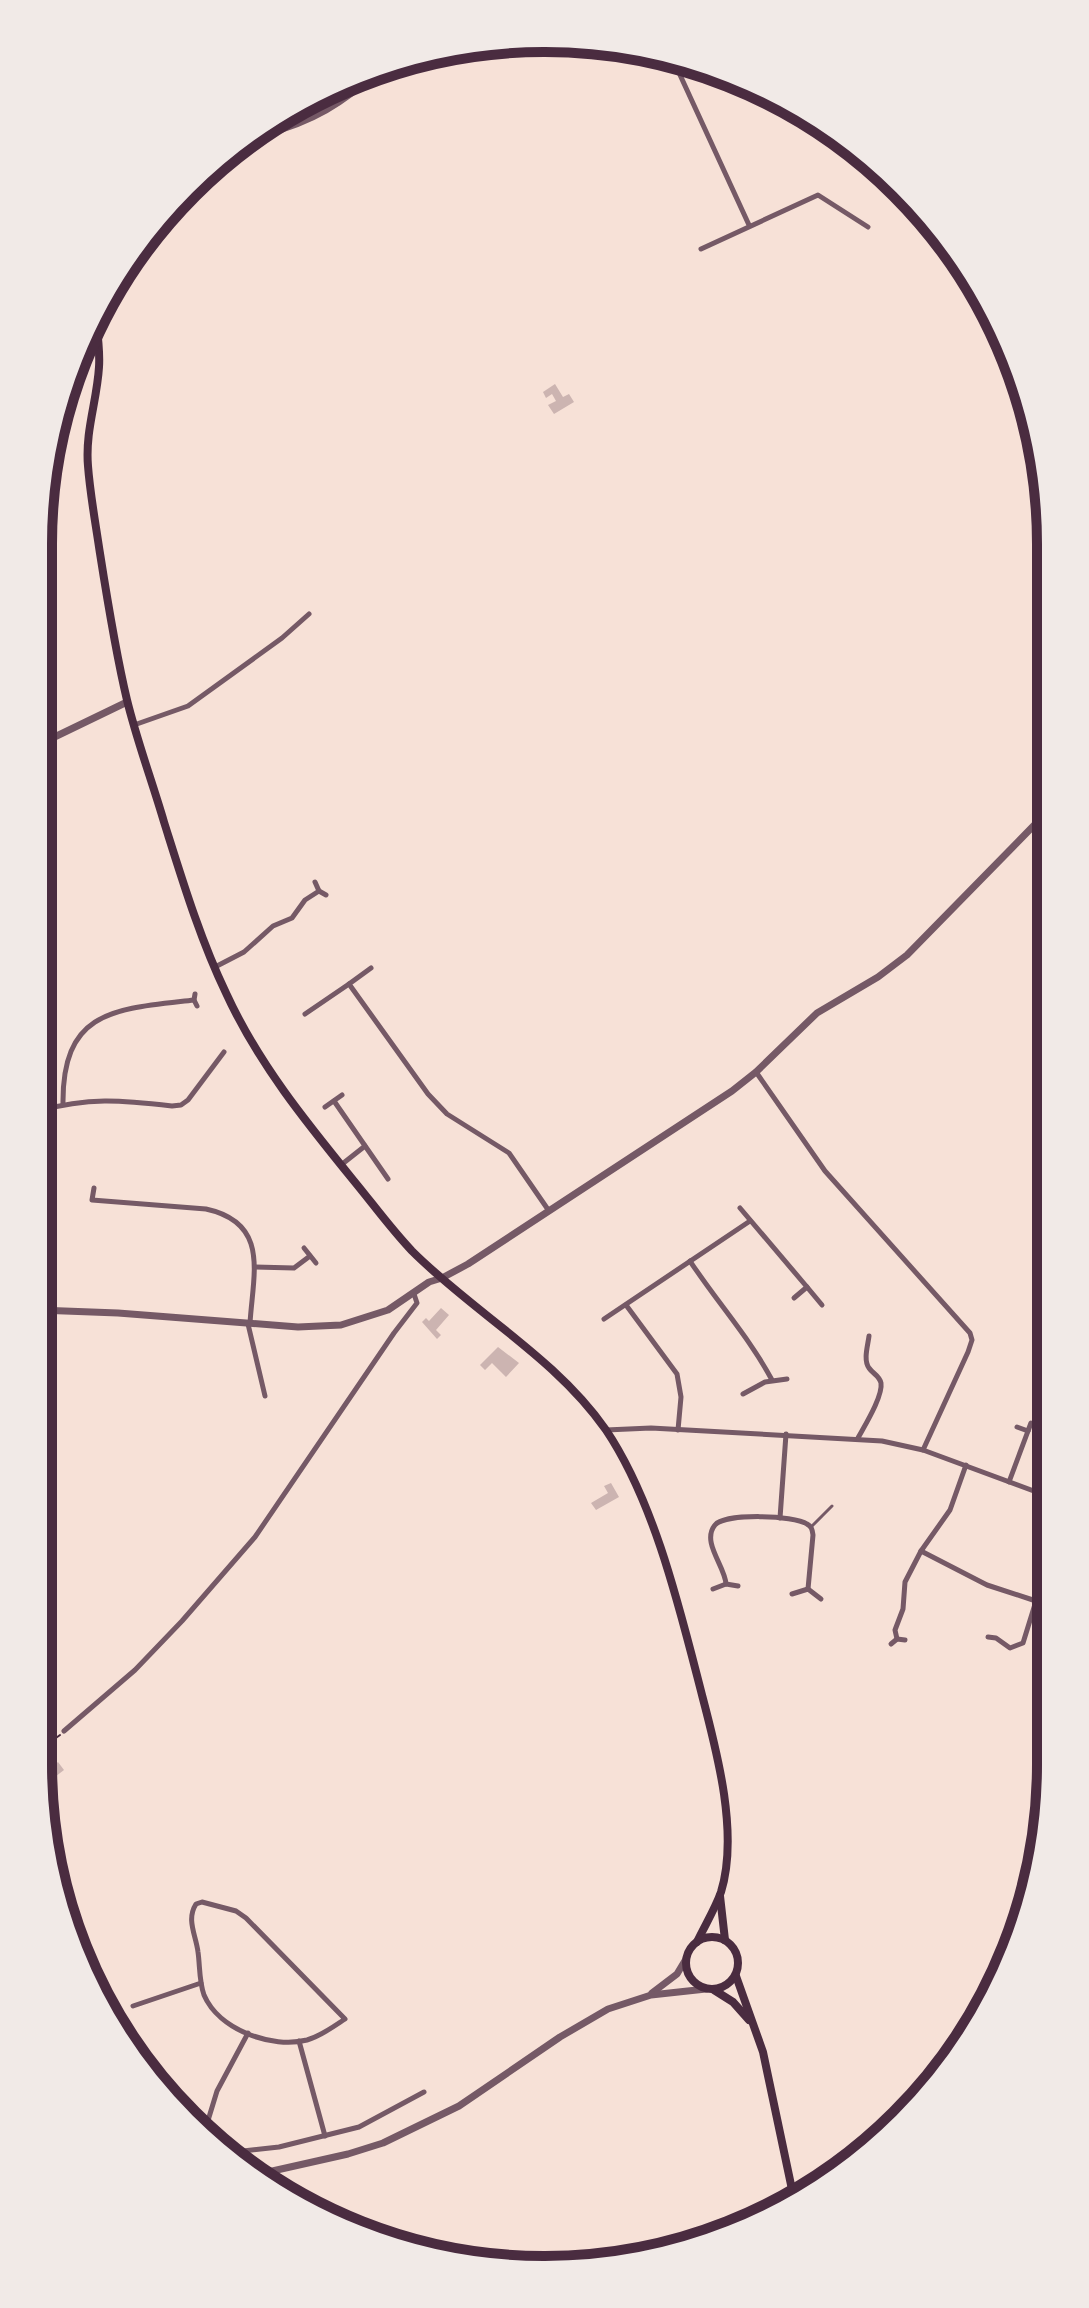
<svg xmlns="http://www.w3.org/2000/svg" width="1089" height="2308" font-family="Raleway,sans-serif">
<style>
.building{fill:#ccb4b1}
.lines{fill:none;stroke-linecap:round;stroke-linejoin:round}
.path{stroke:#4a2c40;stroke-width:2}
.service{stroke:#755966;stroke-width:3}
.minor{stroke:#755966;stroke-width:5}
.tertiary{stroke:#755966;stroke-width:7}
.secondary{stroke:#4a2c40;stroke-width:8}
.rim{fill:none;stroke:#4a2c40;stroke-width:10}
</style>
<rect width="100%" height="100%" fill="#f7e1d7"/>
<g class="building">
<polygon points="555,384 563,397 569,394 574,402 554,414 548,405 556,401 552,394 546,398 543,392"/>
<polygon points="441,1308 449,1315 436,1330 441,1335 437,1339 422,1322 426,1318 429,1321"/>
<polygon points="498,1347 519,1363 506,1377 492,1363 485,1370 480,1365"/>
<polygon points="611,1483 619,1497 596,1510 591,1503 608,1493 604,1486"/>
<polygon points="58,1762 64,1770 47,1783 42,1775"/>
</g>
<g class="lines">
<g class="path">
<polyline points="38,1193 41,1198 45,1198"/>
<polyline points="38,1751 60,1735"/>
</g>
<polyline class="service" points="811,1527 832,1506"/>
<g class="minor">
<polyline points="675,64 749,225"/>
<polyline points="701,249 818,195 868,227"/>
<polyline points="134,725 188,706 282,638 309,614"/>
<polyline points="315,882 319,891 326,895"/>
<polyline points="215,967 244,952 273,926 292,918 305,900 319,891"/>
<polyline points="371,968 349,984 428,1094 447,1114 509,1153 549,1211"/>
<polyline points="195,994 194,1000 197,1006"/>
<polyline points="305,1014 349,984"/>
<polyline points="756,1072 825,1171 970,1333 972,1340 968,1352 923,1450"/>
<polyline points="334,1101 388,1179"/>
<path d="M 63,1104 C 62,1009 116,1009 194,1000"/>
<polyline points="325,1107 342,1095"/>
<path d="M 38,1111 C 89,1097 120,1100 172,1106 L 181,1105 L 188,1100 L 224,1052"/>
<polyline points="341,1165 365,1146"/>
<path d="M 94,1188 L 92,1200 L 206,1209 C 270,1223 253,1274 250,1323"/>
<polyline points="740,1208 807,1287"/>
<polyline points="304,1248 316,1263"/>
<path d="M 690,1261 C 717,1302 749,1337 772,1380"/>
<polyline points="255,1267 294,1268 310,1256"/>
<polyline points="794,1298 807,1287 822,1305"/>
<polyline points="626,1305 677,1374 681,1397 678,1430"/>
<polyline points="604,1319 750,1221"/>
<polyline points="248,1324 265,1396"/>
<polyline points="743,1394 765,1382 787,1379"/>
<polyline points="1017,1427 1028,1431 1031,1423"/>
<polyline points="606,1430 651,1428 882,1441 923,1450 1050,1497"/>
<path d="M 858,1438 C 865,1425 883,1396 881,1383 C 879,1375 873,1374 869,1368 C 863,1360 868,1345 869,1336"/>
<polyline points="1009,1482 1028,1431"/>
<polyline points="780,1518 786,1434"/>
<polyline points="921,1551 987,1585 1036,1601 1023,1643 1010,1648 996,1638 988,1637"/>
<path d="M 726,1584 C 725,1566 701,1542 715,1525 C 725,1513 794,1515 807,1524 C 812,1527 812,1529 813,1535 L 808,1589"/>
<polyline points="713,1589 726,1584 738,1586"/>
<polyline points="792,1594 808,1589 821,1599"/>
<polyline points="897,1639 895,1630 903,1609 905,1582 921,1551 950,1510 966,1465"/>
<polyline points="891,1644 897,1639 905,1640"/>
<polyline points="64,1731 135,1670 182,1621 255,1537 394,1333 417,1303 414,1294"/>
<path d="M 202,1902 L 236,1911 L 246,1918 L 345,2019 C 333,2027 321,2036 307,2040 C 272,2049 219,2030 204,1995 C 199,1981 200,1966 198,1952 C 196,1935 186,1920 196,1904 Z"/>
<polyline points="133,2006 201,1983"/>
<polyline points="299,2041 325,2136"/>
<polyline points="206,2127 217,2091 248,2033"/>
<polyline points="234,2152 279,2147 359,2127 424,2092"/>
</g>
<g class="tertiary">
<path d="M 265,134 C 312,122 343,103 378,71"/>
<polyline points="38,745 127,702"/>
<polyline points="38,1310 118,1313 298,1327 341,1325 388,1310 429,1282 442,1278 468,1264 732,1091 756,1072 817,1013 878,977 907,955 1048,811"/>
<polyline points="652,1993 677,1974 686,1959"/>
<polyline points="259,2174 348,2154 383,2143 459,2106 560,2037 608,2009 651,1995 706,1989"/>
</g>
<g class="secondary">
<path d="M 96,321 C 98,336 100,352 99,367 C 97,401 85,431 88,466 C 90,493 95,520 99,547 C 107,598 115,650 127,700 C 137,741 152,781 164,822 C 182,879 200,939 226,993 C 258,1063 306,1122 354,1181 C 373,1204 391,1229 412,1251 C 474,1313 555,1357 606,1430 C 655,1503 680,1610 702,1695 C 717,1752 739,1834 721,1892 C 715,1909 705,1925 697,1942"/>
<polyline points="720,1896 725,1940"/>
<circle cx="712" cy="1963" r="26"/>
<polyline points="736,1976 763,2052 794,2199"/>
<polyline points="714,1990 733,2002 749,2020"/>
</g>
</g>
<path d="M0 0H1089V2308H0ZM544 52H545A492 492 0 0 1 1037 544V1764A492 492 0 0 1 545 2256H544A492 492 0 0 1 52 1764V544A492 492 0 0 1 544 52Z" fill="#f1eae7" fill-rule="evenodd"/>
<path class="rim" d="M544 52H545A492 492 0 0 1 1037 544V1764A492 492 0 0 1 545 2256H544A492 492 0 0 1 52 1764V544A492 492 0 0 1 544 52Z"/>
</svg>
